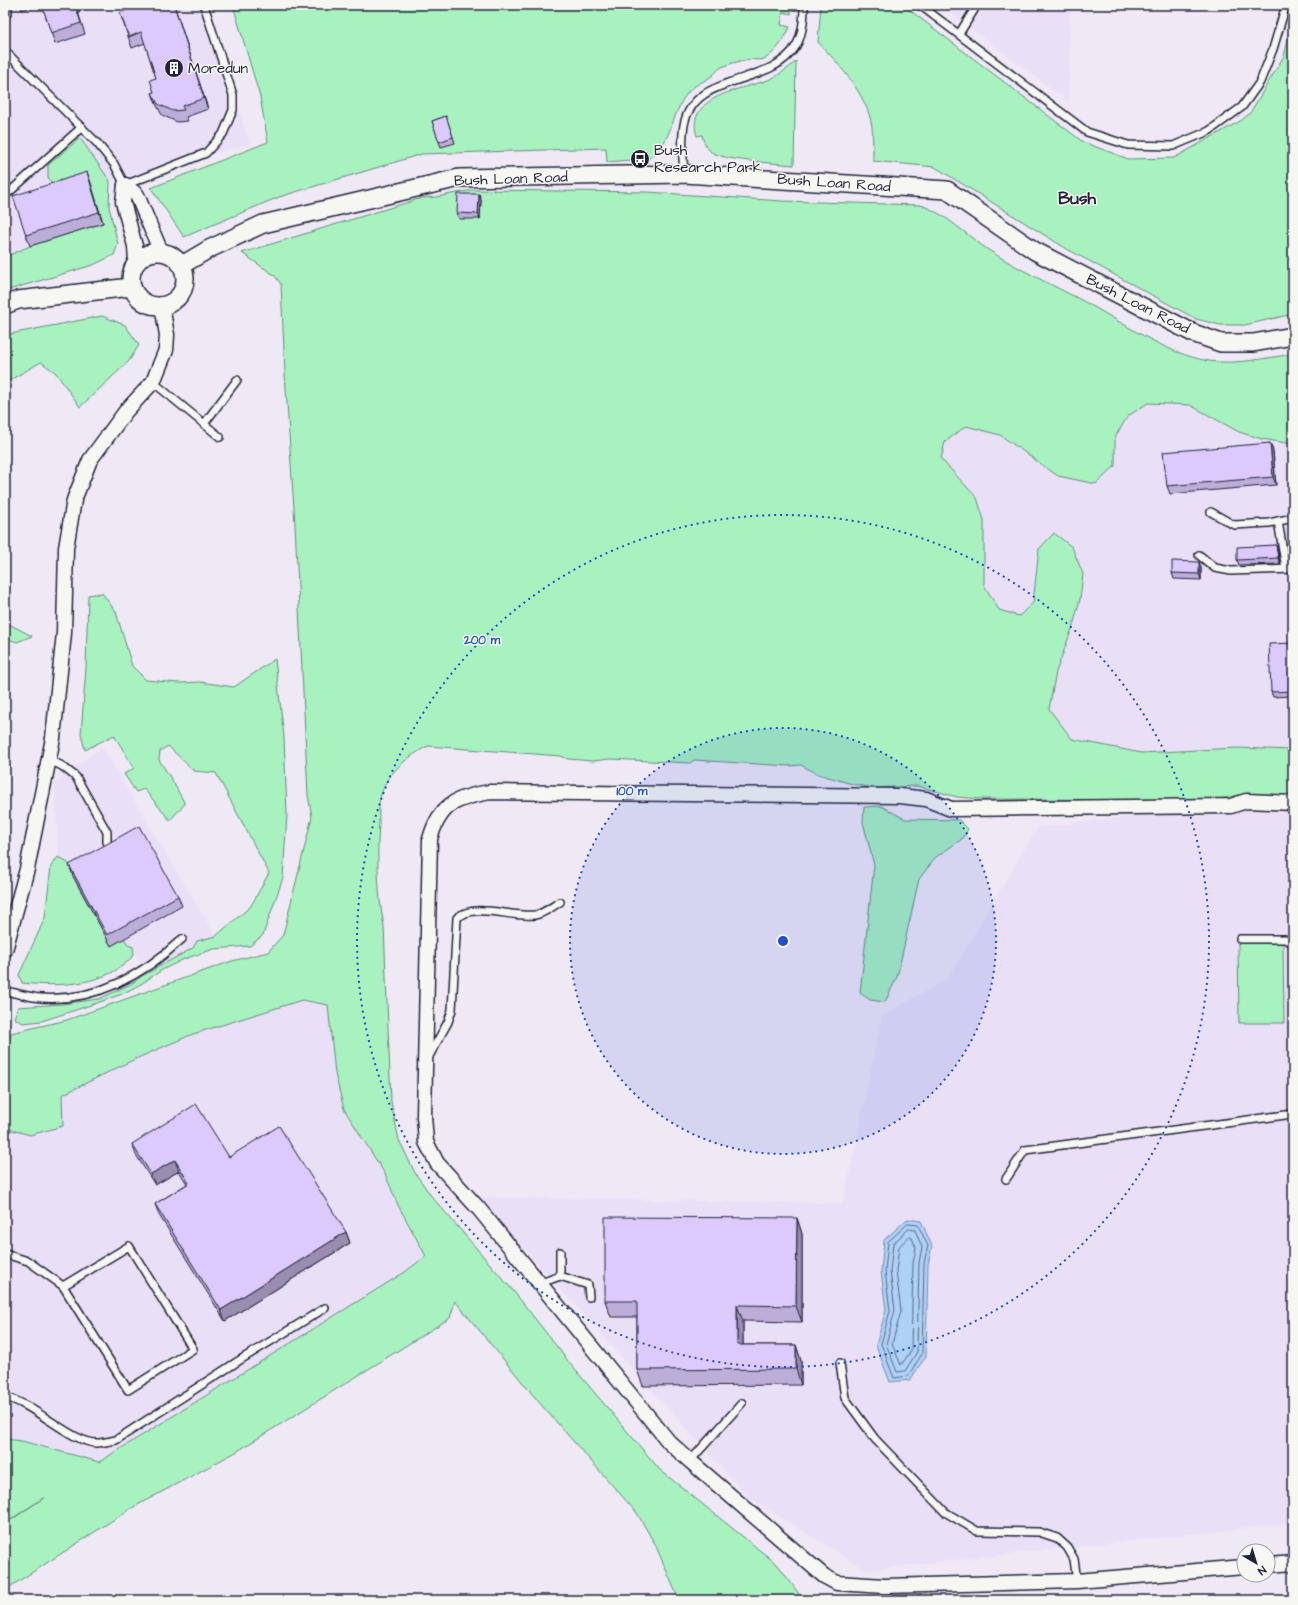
<svg xmlns="http://www.w3.org/2000/svg" width="1298" height="1605" font-family="'Architects Daughter',sans-serif">
<style>
.built{fill:#e9e0f7}
.green{fill:#a8f2c0;stroke:#658a7e}
.water{fill:#aed1f6;stroke:#768bab}
.lines{fill:none;stroke-linecap:round;stroke-linejoin:round}
.shore{stroke:#5a6886;stroke-width:1}
.service-casing{stroke:#22223b;stroke-width:10}
.minor-casing{stroke:#22223b;stroke-width:17}
.tertiary-casing{stroke:#22223b;stroke-width:20}
.service{stroke:#f6f6f2;stroke-width:7}
.minor{stroke:#f6f6f2;stroke-width:14}
.tertiary{stroke:#f6f6f2;stroke-width:17}
.wall{fill:#bdaed9;stroke:#22223b}
.shaded-wall{fill:#9a8db0;stroke:#22223b}
.building{fill:#dccafc;stroke:#22223b}
.ring{fill:none;stroke:#1d4ed8;stroke-width:2;stroke-dasharray:2 4}
.labels{text-anchor:middle;dominant-baseline:central;stroke-width:3;stroke-linejoin:round;paint-order:stroke}
.poi-label{font-size:15px;fill:#22223b;stroke:#f6f6f2;text-anchor:start}
.street-label{font-size:15px;fill:#22223b;stroke:#f6f6f2}
.quarter-label{font-size:17px;font-weight:bold;fill:#22223b;stroke:#f6f6f2}
.centre{fill:#1d4ed8;stroke:#f6f6f2;stroke-width:2}
.ring-label{font-size:12px;text-anchor:middle;font-weight:bold;fill:#1d4ed8;stroke:#f6f6f2;stroke-width:3;stroke-linejoin:round;paint-order:stroke}
</style>
<rect width="100%" height="100%" fill="#eee9f5"/>
<filter id="ink" filterUnits="userSpaceOnUse"><feTurbulence type="fractalNoise" baseFrequency=".025" numOctaves="2"/><feDisplacementMap in="SourceGraphic" scale="8" xChannelSelector="R" yChannelSelector="G"/><feConvolveMatrix kernelMatrix="1 2 1 2 8 2 1 2 1" color-interpolation-filters="sRGB"/></filter>
<g filter="url(#ink)">
<g class="built">
<polygon points="5,5 203,5 250,144 110,181 80,138 67,150 103,223 5,255"/>
<polygon points="940,5 1070,5 1069,102"/>
<polygon points="1148,403 1190,405 1239,432 1286,443 1293,441 1293,750 1236,748 1141,753 1072,739 1049,710 1056,672 1073,626 1083,574 1072,547 1054,533 1037,576 1033,603 1019,616 999,610 984,585 984,520 941,459 945,442 966,426 1000,435 1058,476 1115,466 1115,437 1128,416"/>
<polygon points="102,747 216,937 149,972 124,938 111,946 72,875 75,871 58,857 55,782"/>
<polygon points="1293,797 1293,1523 866,1570 749,1498 477,1197 843,1203 882,1016 947,979 1038,827"/>
<polygon points="302,1000 328,1005 335,1074 344,1109 385,1174 398,1205 426,1256 405,1272 99,1462 22,1441 5,1439 5,1128 30,1135 61,1095 133,1060 193,1034"/>
</g>
<g class="green">
<path d="M 233,5 L 792,5 L 791,14 L 783,12 L 781,25 L 790,27 C 784,39 778,50 766,58 C 759,62 753,58 746,60 C 738,61 729,64 722,67 C 719,68 716,72 713,75 C 706,81 695,84 688,92 C 670,114 672,150 643,161 L 642,158 L 633,158 L 631,160 L 607,162 L 606,148 L 422,154 L 279,197 L 184,237 L 151,188 L 268,142 L 260,97 Z"/>
<path d="M 821,5 L 903,5 L 1083,142 L 1128,159 L 1174,158 L 1242,120 L 1250,113 L 1284,56 L 1293,20 L 1293,314 L 1245,325 L 1220,325 L 1196,319 L 1067,249 L 935,167 L 873,161 C 873,150 873,139 872,127 C 868,96 839,64 818,42 Z"/>
<path d="M 796,61 L 794,165 C 777,163 721,161 710,151 C 706,147 703,141 702,135 L 697,136 C 684,96 743,89 768,80 C 778,76 788,69 796,61 Z"/>
<polygon points="80,138 110,181 109,207 118,244 114,255 93,265 5,291 5,257 30,246 103,223 54,187 48,177 48,165"/>
<path d="M 472,190 L 647,192 L 782,201 L 921,205 C 946,214 965,234 987,249 C 1017,269 1051,284 1083,301 C 1121,321 1165,354 1209,361 C 1236,365 1265,358 1293,354 L 1293,442 L 1286,443 L 1262,439 L 1239,432 L 1190,405 L 1148,403 L 1128,416 L 1115,437 L 1115,466 L 1096,484 L 1058,476 L 1000,435 L 966,426 L 945,442 L 941,459 L 977,498 L 984,520 L 984,585 L 999,610 L 1019,616 L 1033,603 L 1039,549 L 1054,533 L 1072,547 L 1083,574 L 1080,599 L 1073,626 L 1056,672 L 1049,709 L 1072,739 L 1141,753 L 1236,748 L 1293,750 L 1293,796 L 1245,794 L 1215,800 L 981,799 L 957,797 L 917,786 L 874,788 L 852,784 L 818,774 L 801,765 L 789,766 L 694,760 L 690,763 L 610,759 L 593,761 L 568,759 L 561,756 L 428,746 C 409,756 387,772 381,795 C 378,803 379,814 379,822 C 377,857 377,891 384,926 L 391,1102 L 399,1140 L 415,1173 L 432,1197 L 515,1293 L 572,1366 L 660,1470 L 778,1565 L 799,1594 L 797,1600 L 679,1600 L 655,1544 L 637,1513 L 543,1407 L 455,1301 L 450,1318 L 236,1452 L 130,1509 L 5,1590 L 5,1524 L 45,1497 L 5,1523 L 5,1439 L 22,1441 L 99,1462 L 405,1272 L 426,1256 L 398,1205 L 385,1174 L 344,1109 L 335,1074 L 328,1005 L 302,1000 L 193,1034 L 133,1060 L 62,1095 L 63,1126 L 30,1135 L 5,1128 L 5,1062 L 11,1033 L 67,1020 L 232,961 L 268,952 L 283,935 L 312,817 L 308,795 L 295,524 L 285,373 L 281,284 L 274,275 L 242,253 L 422,198 L 436,197 Z"/>
<polygon points="102,316 125,325 139,345 129,361 80,407 56,373 41,362 5,383 5,335"/>
<polygon points="102,593 116,612 132,666 146,680 179,683 200,682 234,687 275,659 284,737 287,814 283,878 263,935 250,946 214,949 184,959 162,970 141,984 122,994 97,1003 42,1021 23,1023 14,1018 18,1007 62,1004 99,999 131,984 142,976 193,948 197,941 216,936 251,906 269,873 216,773 194,771 168,746 160,751 159,760 172,780 185,804 170,820 144,789 136,792 124,774 134,768 114,735 85,750 81,734 86,668 88,595"/>
<polygon points="5,622 32,636 17,642 5,638"/>
<polygon points="881,806 905,819 959,820 968,829 962,839 936,857 919,879 897,977 885,1002 870,1000 860,993 874,865 863,822 864,807"/>
<path d="M 58,857 L 68,863 L 75,872 L 72,875 L 111,946 L 124,938 L 128,945 L 133,947 L 134,955 C 108,986 59,987 22,983 L 19,975 L 45,918 L 51,866 Z"/>
<polygon points="1238,943 1283,943 1284,1023 1239,1023"/>
</g>
<polygon class="water" points="907,1219 921,1221 932,1246 928,1264 926,1356 910,1380 890,1382 876,1345 886,1310 881,1271 884,1240"/>
<g class="lines">
<g class="shore">
<polygon points="908,1224 918,1225 928,1246 924,1263 922,1354 908,1376 894,1378 881,1344 890,1311 885,1271 888,1242"/>
<polygon points="909,1229 915,1230 922,1247 919,1263 917,1352 905,1371 897,1372 886,1344 895,1310 890,1271 893,1244"/>
<polygon points="909,1237 912,1238 916,1248 913,1263 911,1351 901,1365 892,1344 901,1311 896,1271 899,1247"/>
</g>
<g class="service-casing">
<g id="service">
<polyline points="920,5 1087,132 1128,145 1173,146 1209,131 1242,107 1260,82 1273,49 1286,5"/>
<polyline points="5,16 8,12 8,5"/>
<polyline points="959,34 974,10"/>
<polyline points="5,51 97,143 114,164 125,185 206,153 223,134 233,110 233,95 204,5"/>
<path d="M 684,174 C 683,159 681,141 684,125 C 694,71 770,88 796,46 C 803,34 804,19 804,5"/>
<polyline points="5,196 82,127"/>
<polyline points="153,382 220,437"/>
<polyline points="204,424 237,380"/>
<polyline points="1211,512 1234,525 1269,523 1293,518"/>
<polyline points="1278,521 1286,569"/>
<polyline points="1199,555 1215,568 1231,571 1293,569"/>
<polyline points="50,760 62,766 76,777 107,832 107,842"/>
<polyline points="1240,939 1285,939 1293,943"/>
<path d="M 5,991 C 17,993 29,997 41,998 C 96,1002 143,975 182,939"/>
<path d="M 428,1058 L 448,1022 L 452,1010 L 457,918 C 474,902 513,918 535,915 C 543,914 553,906 560,902"/>
<polyline points="1006,1179 1025,1150 1293,1114"/>
<polyline points="5,1254 28,1261 63,1286 128,1390 193,1349 129,1246 63,1286"/>
<polyline points="560,1276 560,1252"/>
<polyline points="538,1284 560,1276 588,1285 589,1297"/>
<polyline points="840,1363 845,1398 875,1439 945,1512 977,1531 1039,1532 1057,1538 1067,1547 1074,1559 1077,1581"/>
<path d="M 5,1397 C 35,1404 72,1443 97,1443 C 103,1443 110,1441 116,1440 L 240,1360 L 325,1308"/>
<polyline points="690,1461 742,1403"/>
</g>
</g>
<g class="minor-casing">
<g id="minor">
<polyline points="125,185 123,202 135,246 136,262"/>
<polyline points="125,185 137,195 161,252"/>
<polyline points="5,950 27,869 53,738 64,633 66,548 74,500 90,460 126,411 153,382 166,350 167,335 162,306"/>
<polyline points="1268,1565 1293,1563"/>
<path d="M 1244,1567 L 1077,1581 L 884,1586 L 837,1583 L 824,1576 L 690,1461 L 669,1442 L 479,1209 L 437,1163 L 426,1142 L 424,1116 L 430,839 C 440,803 457,798 490,792 L 900,796 L 926,799 L 951,809 L 1231,806 L 1246,801 L 1293,803"/>
</g>
</g>
<g class="tertiary-casing">
<g id="tertiary">
<circle cx="158" cy="279" r="27"/>
<polyline points="182,265 209,249 263,224 459,178 684,174 947,190 1035,251 1193,333 1221,343 1253,343 1293,336"/>
<polyline points="5,305 18,300 131,287"/>
</g>
</g>
<use href="#service" class="service"/>
<use href="#minor" class="minor"/>
<use href="#tertiary" class="tertiary"/>
</g>
<g class="wall">
<polygon points="20,5 37,5 22,10"/>
<polygon points="42,5 98,5 78,12 85,34 55,44"/>
<polygon points="174,5 208,109 186,117 188,121 177,122 162,115 156,104 152,93 154,92 156,78 145,43 132,48 120,13"/>
<polygon points="446,116 455,143 441,147 432,121"/>
<polygon points="87,172 103,223 30,246 26,235"/>
<polygon points="479,194 481,200 480,219 459,219 457,213"/>
<polygon points="1270,443 1273,451 1276,485 1170,494 1167,486"/>
<polygon points="1293,519 1293,563 1290,563 1288,557 1292,543"/>
<polygon points="1276,545 1278,551 1280,564 1239,565 1237,560"/>
<polygon points="1201,567 1201,580 1174,579 1172,573"/>
<polygon points="1293,643 1293,696 1273,697 1271,692"/>
<polygon points="69,865 178,896 182,906 111,946 73,876"/>
<polygon points="132,1144 229,1157 346,1232 350,1243 225,1321 159,1215 155,1204 187,1184 179,1171 155,1185 136,1155"/>
<polygon points="797,1218 802,1234 802,1322 743,1321 743,1345 796,1345 801,1361 801,1385 643,1386 637,1370 637,1317 611,1317 605,1301"/>
</g>
<g class="shaded-wall">
<polygon points="174,5 208,109 204,98"/>
<polygon points="87,172 91,183 103,223 99,212"/>
<polygon points="479,194 481,200 480,219 478,214"/>
<polygon points="1270,443 1273,451 1276,485 1273,477"/>
<polygon points="1276,545 1278,551 1280,564 1278,558"/>
<polygon points="1199,562 1201,567 1201,580 1199,574"/>
<polygon points="175,1160 179,1171 155,1185 151,1174"/>
<polygon points="797,1218 802,1234 802,1322 796,1306"/>
<polygon points="346,1232 350,1243 225,1321 221,1310"/>
<polygon points="737,1305 743,1321 743,1361 737,1345"/>
<polygon points="796,1345 801,1361 801,1385 796,1369"/>
</g>
<g class="building">
<polygon points="42,5 75,5 81,23 51,33"/>
<polygon points="137,5 174,5 204,98 182,106 184,110 173,111 158,104 152,93 154,92 150,80 156,78 141,32 129,37 120,13"/>
<polygon points="446,116 453,137 439,142 432,121"/>
<polygon points="87,172 99,212 26,235 13,196"/>
<polygon points="458,194 479,194 478,214 457,213"/>
<polygon points="1270,443 1273,477 1167,486 1163,452"/>
<polygon points="1291,519 1293,519 1293,556 1288,557 1286,544 1292,543"/>
<polygon points="1276,545 1278,558 1237,560 1237,547"/>
<polygon points="1172,561 1199,562 1199,574 1172,573"/>
<polygon points="1293,643 1293,691 1271,692 1269,644"/>
<polygon points="139,826 178,896 107,935 69,865"/>
<polygon points="196,1104 229,1157 279,1126 346,1232 221,1310 155,1204 189,1183 175,1160 151,1174 132,1144"/>
<polygon points="605,1217 797,1218 796,1306 737,1305 737,1345 796,1345 796,1369 637,1370 637,1301 605,1301"/>
</g>
</g>
<circle cx="783" cy="941" r="213" fill="#1d4ed8" fill-opacity=".12"/>
<g class="ring">
<circle cx="783" cy="941" r="213"/>
<circle cx="783" cy="941" r="426"/>
</g>
<defs>
<g id="building-disc" transform="scale(1)"><circle r="9.5" fill="#22223b" stroke="#f6f6f2"/><path d="M-4-6H4V6H1V3H-1V6H-4ZM-2.5-4.3h1.7v1.8h-1.7ZM.8-4.3h1.7v1.8H.8ZM-2.5-1h1.7V.8h-1.7ZM.8-1h1.7V.8H.8Z" fill="#fff"/></g>
<g id="bus-disc" transform="scale(1)"><circle r="9.5" fill="#22223b" stroke="#f6f6f2"/><path d="M-5-6H5V4H4V6H2V4H-2V6H-4V4H-5ZM-3.5-4V0h7V-4ZM-3.5 1.2v1.5H-2V1.2ZM2 1.2v1.5H3.5V1.2Z" fill="#fff"/></g>
</defs>
<g fill-rule="evenodd">
<use href="#building-disc" x="174" y="68"/>
<use href="#bus-disc" x="640" y="159"/>
</g>
<g class="labels">
<g class="poi-label">
<text x="188" y="68">Moredun</text>
<text x="654" y="150">Bush<tspan x="654" dy="17">Research Park</tspan></text>
</g>
<g class="street-label">
<text transform="translate(511 179) rotate(-2)">Bush Loan Road</text>
<text transform="translate(834 183) rotate(4)">Bush Loan Road</text>
<text transform="translate(1138 304) rotate(27)">Bush Loan Road</text>
</g>
<g class="quarter-label">
<text x="1077" y="199">Bush</text>
</g>
</g>
<circle cx="783" cy="941" r="6" class="centre"/>
<g class="ring-label">
<text x="482" y="644">200 m</text>
<text x="632" y="795">100 m</text>
</g>
<rect width="1298" height="1605" fill="none" stroke="#f6f6f2" stroke-width="20"/>
<rect x="10" y="10" width="1278" height="1585" fill="none" stroke="#22223b" stroke-width="1.5" filter="url(#ink)"/>
<g transform="translate(1256 1563) rotate(142)"><circle r="19" fill="#f6f6f2" stroke="#a1a1a9"/>
<path d="M0-3L7 15L0 10L-7 15Z" fill="#22223b"/>
<text y="-6" font-size="11" font-weight="bold" text-anchor="middle" fill="#22223b">N</text>
</g>
</svg>
